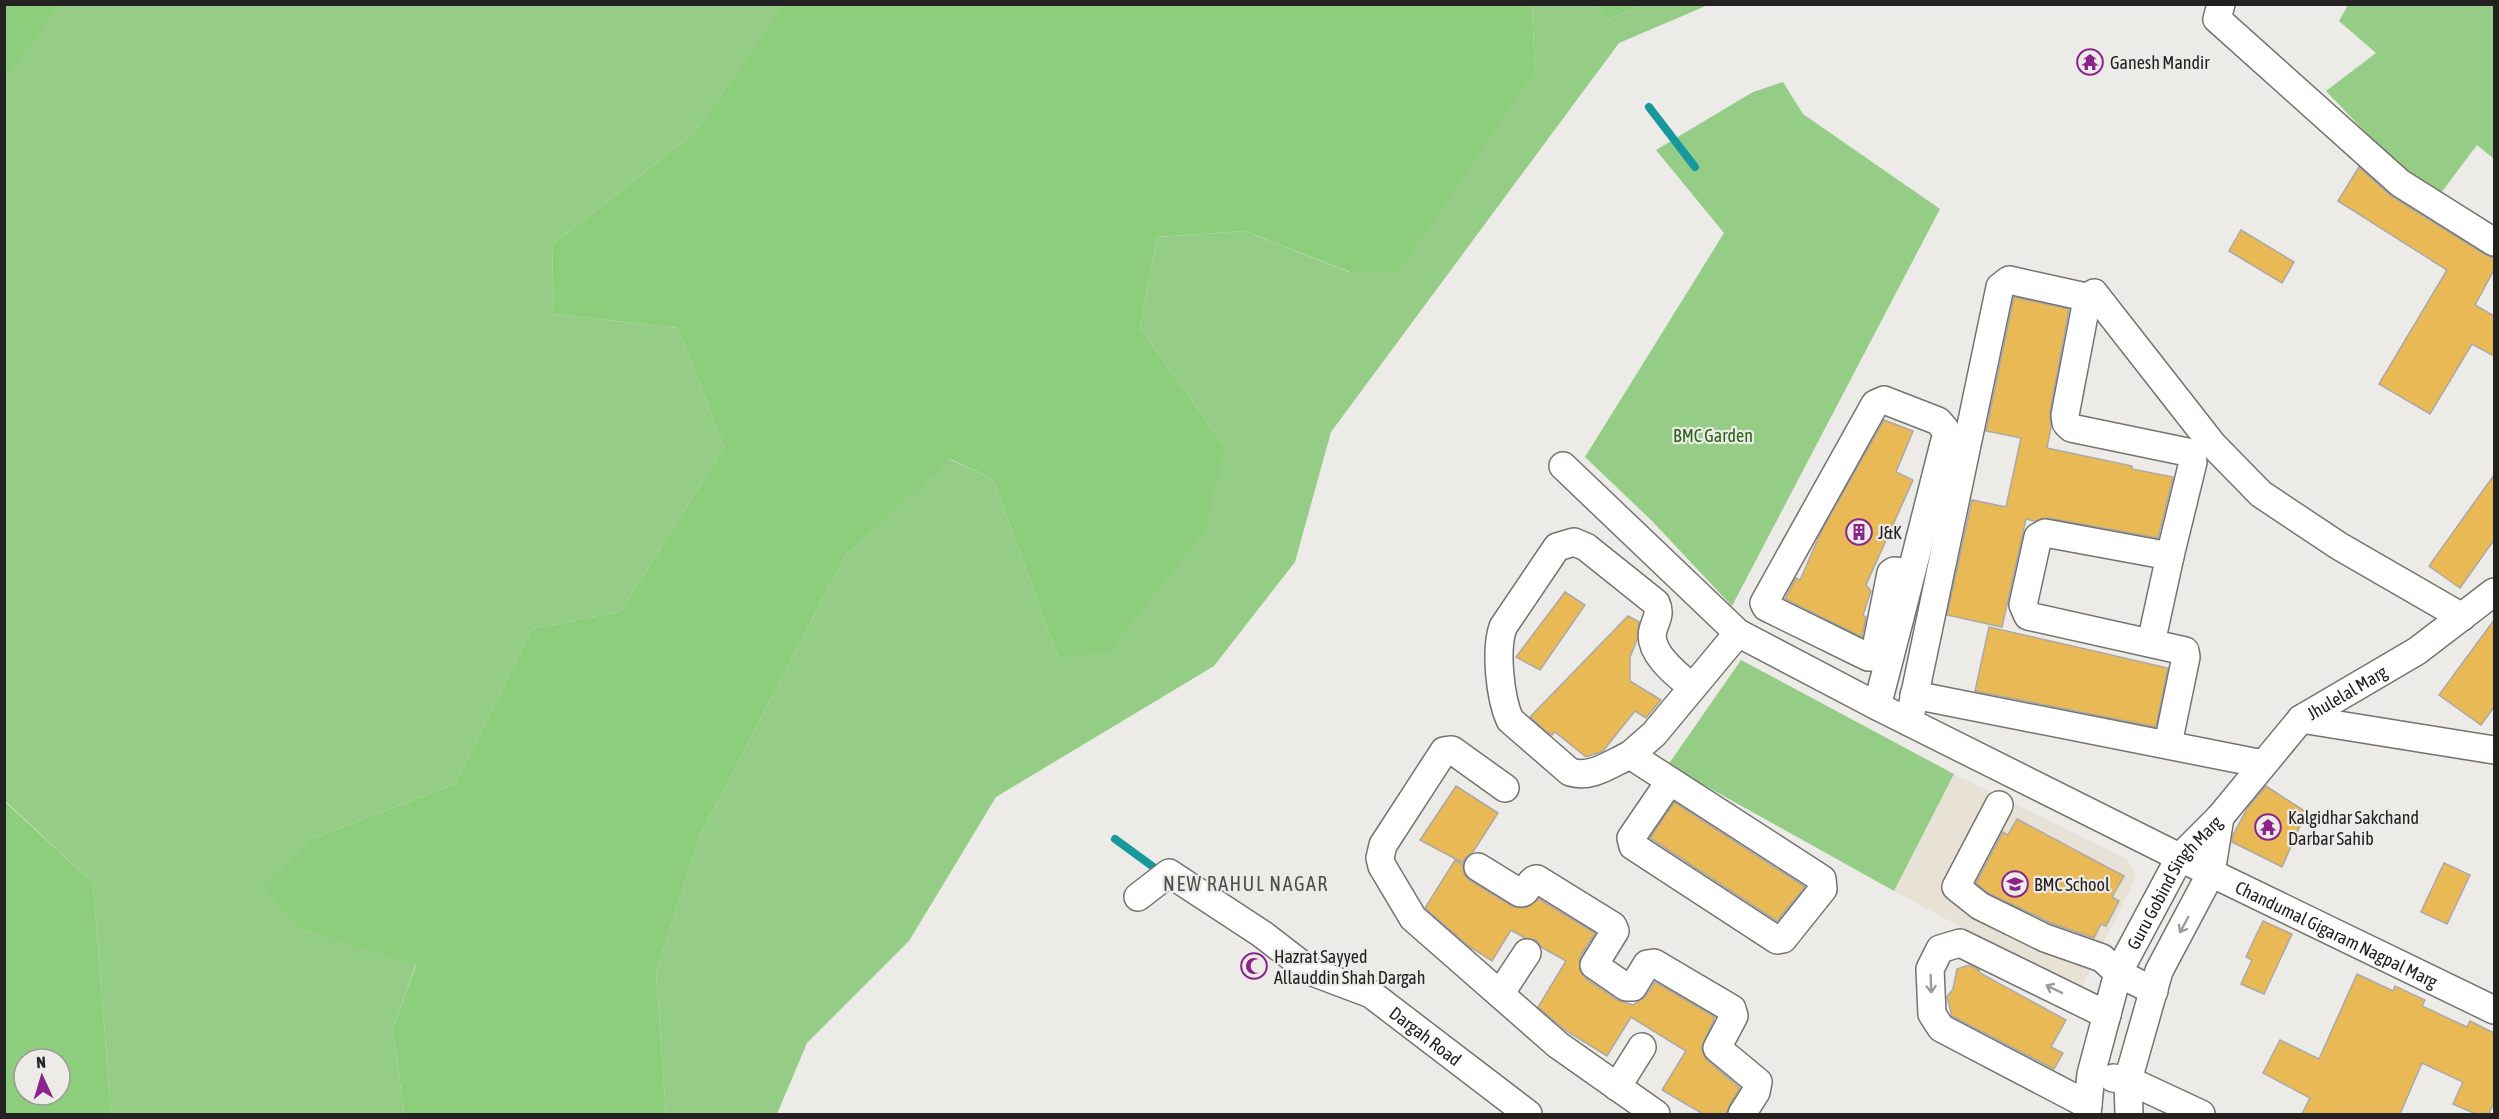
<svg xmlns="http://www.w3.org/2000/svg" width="2499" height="1119" font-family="'Asap Condensed',sans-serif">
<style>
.built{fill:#e7e1d6}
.green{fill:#95cd87}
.forest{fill:#8dce7d;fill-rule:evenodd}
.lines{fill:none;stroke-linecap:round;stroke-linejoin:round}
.stream{stroke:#16989d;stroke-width:8}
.building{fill:#e9b956;stroke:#aba9a6;stroke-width:1.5}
.minor-casing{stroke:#75736f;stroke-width:30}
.minor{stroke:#fff;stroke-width:27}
.oneway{stroke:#9c9c9b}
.labels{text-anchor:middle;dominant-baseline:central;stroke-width:4.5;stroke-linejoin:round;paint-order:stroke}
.poi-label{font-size:18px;fill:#232221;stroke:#edebe7;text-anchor:start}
.park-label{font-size:18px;fill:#286516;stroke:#edebe7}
.street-label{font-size:18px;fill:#232221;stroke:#edebe7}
.neighbourhood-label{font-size:20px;letter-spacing:1.5px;fill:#504e4b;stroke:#edebe7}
</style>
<rect width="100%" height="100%" fill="#edebe7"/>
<polygon class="built" points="1954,774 2127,859 2136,877 2080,991 1894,891"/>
<g class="green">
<polygon points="62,5 785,5 694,133 552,245 554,314 678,328 724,447 621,611 532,629 455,784 314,838 300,929 416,964 393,1029 404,1114 111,1114 93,883 5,801 4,77"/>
<polygon points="1532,5 1597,5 1606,21 1640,5 1708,5 1619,43 1331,432 1295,562 1214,666 996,797 909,941 807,1043 777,1114 666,1114 656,971 702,832 845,556 949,459 993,479 1059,659 1225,447 1140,328 1157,237 1245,231 1349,272 1535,70"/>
<polygon points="2348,5 2494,5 2494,159 2477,145 2438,197 2388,156 2326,91 2376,53 2339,21"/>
<polygon points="1783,82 1803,114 1940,209 1732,606 1652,521 1585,457 1724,233 1656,150 1753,92"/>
<polygon points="1741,660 1954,774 1894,891 1668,765"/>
</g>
<g class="forest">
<polygon points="5,4 62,5 5,77 4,5"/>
<polygon points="785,4 1532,5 1535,70 1398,273 1350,272 1245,231 1157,237 1140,328 1225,447 1205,531 1109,651 1059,659 993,479 950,459 845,556 702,832 656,971 666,1114 404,1114 393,1029 416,965 300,929 265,890 314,838 455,784 532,629 621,611 724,447 678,328 554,314 552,245 694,133"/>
<polygon points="1597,5 1640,5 1606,21"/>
<path d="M 4,801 L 93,883 L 111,1114 L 5,1114 ZM 24,1059 L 60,1059 L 60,1095 L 24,1095 Z"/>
</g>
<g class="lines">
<g class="stream">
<polyline points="1649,107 1695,167"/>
<polyline points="1115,839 1163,874"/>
</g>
</g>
<g class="building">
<polygon points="2359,167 2391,196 2486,255 2494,258 2494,270 2475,305 2494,316 2494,356 2472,344 2430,414 2379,384 2447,270 2338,201"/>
<polygon points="2241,230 2294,262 2282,283 2229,251"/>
<polygon points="2014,297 2069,309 2050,412 2051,427 2047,448 2132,466 2132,469 2173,477 2158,538 2048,518 2034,521 2026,519 2002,627 1947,615 1972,500 2006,507 2021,438 1986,431"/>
<polygon points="1884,420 1913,431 1896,472 1913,480 1866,585 1871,591 1863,615 1866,617 1862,637 1785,599 1796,578 1800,580 1821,532"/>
<polygon points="2494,475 2494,540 2460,588 2429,566"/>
<polygon points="1565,592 1585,605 1540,670 1516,657"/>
<polygon points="1628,616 1639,622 1637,640 1630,657 1630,681 1661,700 1646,718 1635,711 1603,751 1586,757 1555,732 1552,735 1547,732 1530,717"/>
<polygon points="2494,620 2494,707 2481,725 2439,695"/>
<polygon points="1989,627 2168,668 2156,727 1975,691"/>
<polygon points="1456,786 1498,813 1473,852 1465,858 1463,863 1420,840"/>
<polygon points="2266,786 2306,812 2282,867 2232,842 2233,835 2247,809"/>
<polygon points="1674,802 1805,887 1777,921 1650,838"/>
<polygon points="2017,819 2124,876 2112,897 2119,901 2106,926 2101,924 2094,938 2051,923 1988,893 1976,883 2003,832 2008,835"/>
<polygon points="1455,860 1463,865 1464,874 1469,880 1512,906 1526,908 1539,899 1595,933 1580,957 1580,971 1585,978 1617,1000 1633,1005 1646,996 1655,982 1715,1017 1701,1048 1707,1060 1740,1088 1729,1106 1726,1114 1703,1114 1662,1090 1686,1051 1631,1017 1607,1056 1565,1030 1538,1007 1566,961 1541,947 1536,940 1525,938 1511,930 1492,961 1470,947 1425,908"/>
<polygon points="2444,863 2470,875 2447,924 2421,912"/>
<polygon points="2263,921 2292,934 2264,994 2241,984 2252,960 2246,957"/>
<polygon points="1969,965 1979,970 1980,973 2066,1020 2051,1047 2063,1053 2054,1069 1952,1016 1947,997 1953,989 1957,969"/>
<polygon points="2357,974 2393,991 2395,986 2425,1000 2422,1006 2467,1027 2470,1021 2494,1033 2494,1102 2489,1114 2476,1114 2453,1104 2463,1082 2422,1063 2400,1114 2302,1114 2310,1098 2263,1073 2280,1040 2319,1059"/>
</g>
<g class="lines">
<g class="minor-casing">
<g id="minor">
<polyline points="2221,4 2217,19 2400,183 2494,242"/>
<polyline points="2094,293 2213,445 2261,494 2339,546 2462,617"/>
<path id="s1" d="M 1563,466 L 1738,633 L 1877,706 L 2211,873 L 2494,1010"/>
<polyline points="2151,643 2170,556"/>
<polyline points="1914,695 2263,764"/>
<path d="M 1877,706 C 1901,616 1923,526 1946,436 L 1945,429 L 1938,421 L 1884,400 L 1875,404 L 1764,603 L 1766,607 L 1868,657 L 1873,657 L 1875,653 L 1891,573 L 1894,571 L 1911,573"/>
<polyline points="2301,719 2494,750"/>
<polyline points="1909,722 2000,287 2009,280 2081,296 2086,305 2065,415 2066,423 2071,428 2187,452 2191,455 2193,462 2170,556 2045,533 2038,537 2023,605 2028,616 2185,651 2186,657 2168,744"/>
<path d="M 1630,755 C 1610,764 1591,779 1570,772 L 1510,720 C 1500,698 1495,650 1503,627 L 1557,547 L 1574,542 L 1586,547 L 1656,603 C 1661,614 1656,619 1653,630 C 1647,652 1677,675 1692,687"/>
<polyline points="1670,781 1631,838 1633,846 1777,940 1783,939 1823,889 1822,879 1630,755 1654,734 1738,633"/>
<polyline points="1505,788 1452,750 1444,751 1383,845 1380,858 1382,866 1413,918 1558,1045 1656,1114"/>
<polyline points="1999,805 1956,887 1980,906 2045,938 2102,958 2118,973 2154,991"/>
<path d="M 1478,867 L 1520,893 C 1529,893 1528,880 1537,879 L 1613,926 L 1615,931 L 1594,965 L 1626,987 L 1633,987 L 1647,964 L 1654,963 L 1732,1009 L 1734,1016 L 1717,1048 L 1758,1082 L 1756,1092 L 1742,1114"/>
<path id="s2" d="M 1138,897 L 1169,873 L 1262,934 L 1310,971 L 1371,994 L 1528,1114"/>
<polyline points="1500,994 1527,953"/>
<polyline points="2113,1078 2128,1080 2201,1114"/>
<polyline points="1617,1087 1642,1047"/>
<polyline points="2088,1105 1941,1028 1932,1014 1930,969 1940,949 1960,943 2107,1015"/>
<path id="s3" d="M 2087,1114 L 2091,1074 L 2118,973 L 2180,857 L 2220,817 L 2301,719 L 2417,651 L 2494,592"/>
<polyline points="2129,1114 2128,1080 2159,971 2211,873 2220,817"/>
</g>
</g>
<use href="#minor" class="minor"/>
</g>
<defs><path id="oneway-shaft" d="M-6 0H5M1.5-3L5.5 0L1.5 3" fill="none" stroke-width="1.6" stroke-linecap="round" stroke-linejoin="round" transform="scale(1.5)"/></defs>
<g class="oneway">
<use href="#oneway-shaft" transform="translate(2184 925) rotate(118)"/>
<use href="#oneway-shaft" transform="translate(1931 984) rotate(88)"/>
<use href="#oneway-shaft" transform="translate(2054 989) rotate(-154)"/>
</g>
<defs>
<g id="temple-ring" transform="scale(1.35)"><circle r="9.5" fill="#edebe7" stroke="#8a248b" stroke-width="1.5"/><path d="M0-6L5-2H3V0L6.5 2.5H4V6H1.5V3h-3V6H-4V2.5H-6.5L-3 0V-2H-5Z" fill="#8a248b"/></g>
<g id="building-ring" transform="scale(1.35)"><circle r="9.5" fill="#edebe7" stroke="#8a248b" stroke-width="1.5"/><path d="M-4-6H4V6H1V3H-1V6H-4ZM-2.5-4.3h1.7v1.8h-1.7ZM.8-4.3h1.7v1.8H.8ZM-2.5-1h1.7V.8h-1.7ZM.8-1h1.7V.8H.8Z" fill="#8a248b"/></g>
<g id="school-ring" transform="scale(1.35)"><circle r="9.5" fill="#edebe7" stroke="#8a248b" stroke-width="1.5"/><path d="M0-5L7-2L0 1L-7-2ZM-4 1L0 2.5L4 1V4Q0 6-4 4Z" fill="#8a248b"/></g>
<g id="mosque-ring" transform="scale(1.35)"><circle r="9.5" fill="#edebe7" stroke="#8a248b" stroke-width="1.5"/><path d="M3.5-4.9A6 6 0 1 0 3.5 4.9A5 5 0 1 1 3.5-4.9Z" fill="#8a248b"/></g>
</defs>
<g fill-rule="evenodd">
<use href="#temple-ring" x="2090" y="62"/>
<use href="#building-ring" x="1859" y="532"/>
<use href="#temple-ring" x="2268" y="827"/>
<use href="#school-ring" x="2015" y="884"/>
<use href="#mosque-ring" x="1254" y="966"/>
</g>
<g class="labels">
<g class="poi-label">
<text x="2110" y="62">Ganesh Mandir</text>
<text x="1878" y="532">J&amp;K</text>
<text x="2288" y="817">Kalgidhar Sakchand<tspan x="2288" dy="21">Darbar Sahib</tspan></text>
<text x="2034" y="884">BMC School</text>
<text x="1274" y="956">Hazrat Sayyed<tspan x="1274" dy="21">Allauddin Shah Dargah</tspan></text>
</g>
<g class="park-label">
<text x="1713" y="435">BMC Garden</text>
</g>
<g class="street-label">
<text stroke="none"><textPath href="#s3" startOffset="513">Jhulelal Marg</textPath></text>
<text stroke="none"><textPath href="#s3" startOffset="252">Guru Gobind Singh Marg</textPath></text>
<text stroke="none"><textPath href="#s1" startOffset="912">Chandumal Gigaram Nagpal Marg</textPath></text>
<text stroke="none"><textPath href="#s2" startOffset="345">Dargah Road</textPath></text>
</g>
<g class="neighbourhood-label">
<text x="1246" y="883">NEW RAHUL NAGAR</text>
</g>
</g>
<rect width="2499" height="1119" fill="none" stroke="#232221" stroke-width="12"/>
<g transform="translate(42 1077) rotate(356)"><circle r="28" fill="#edebe7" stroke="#9c9b98" stroke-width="1.5"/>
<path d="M0-4.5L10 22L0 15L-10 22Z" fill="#8a248b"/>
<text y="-9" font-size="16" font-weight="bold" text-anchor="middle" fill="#232221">N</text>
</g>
</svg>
